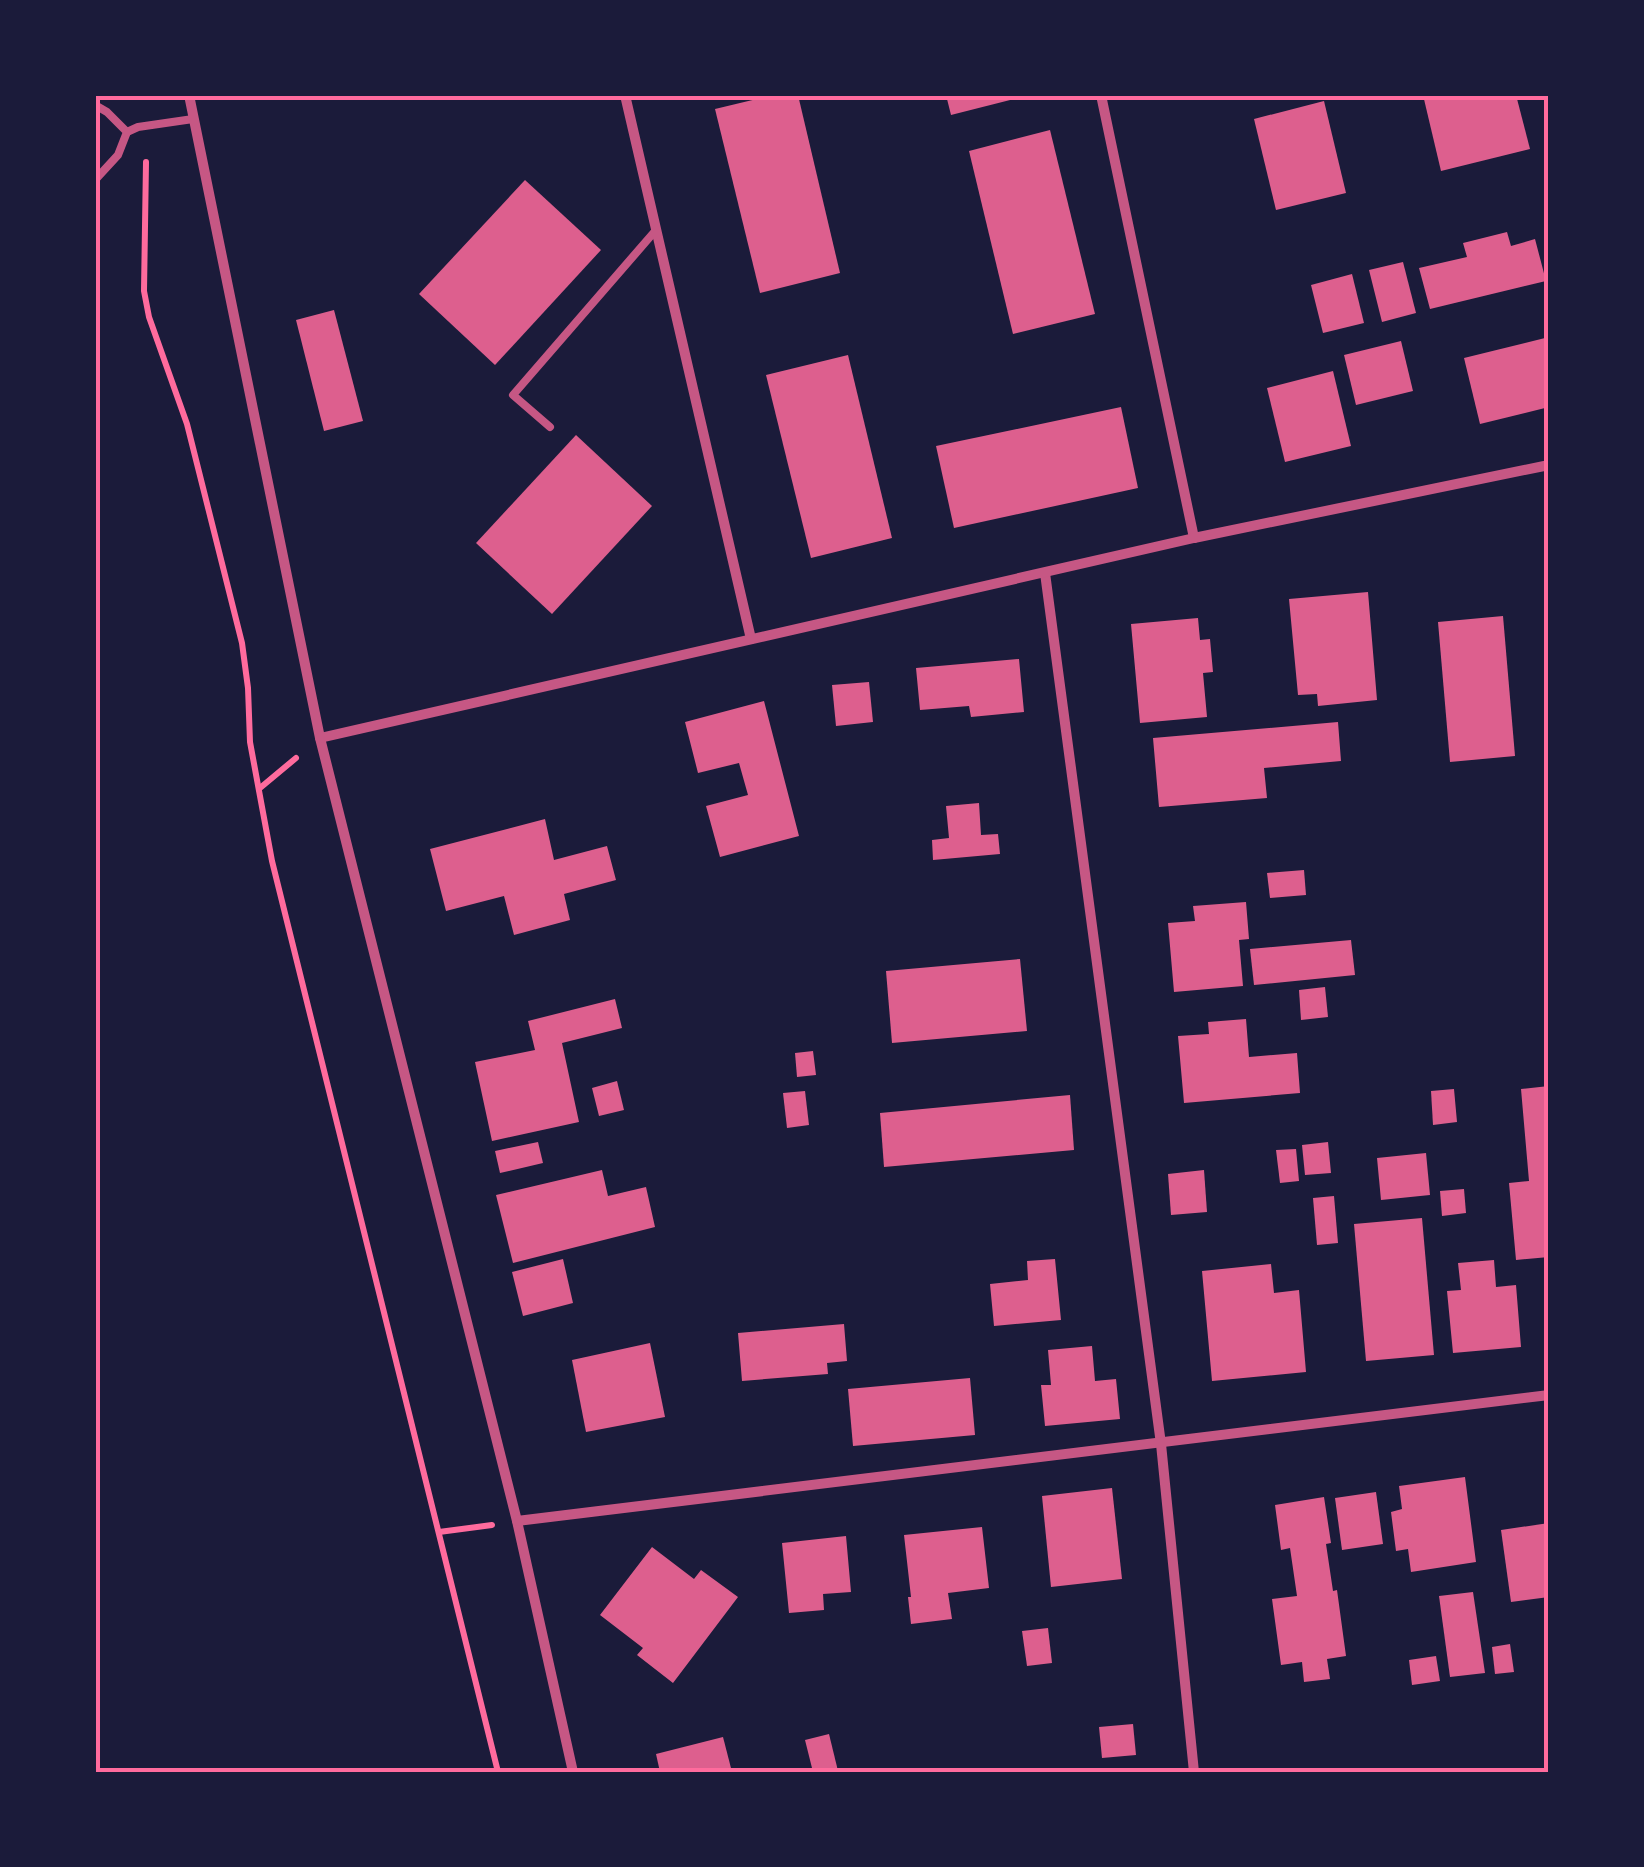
<svg xmlns="http://www.w3.org/2000/svg" width="1644" height="1867" font-family="Raleway,sans-serif">
<style>
.building{fill:#dd5f8e}
.lines{fill:none;stroke-linecap:round;stroke-linejoin:round}
.path{stroke:#ff6b9d;stroke-width:6}
.service{stroke:#c65784;stroke-width:8}
.minor{stroke:#c65784;stroke-width:10}
.neatline{fill:none;stroke:#ff6b9d;stroke-width:4}
</style>
<rect width="100%" height="100%" fill="#1b1b3a"/>
<g class="building">
<polygon points="773,95 798,95 840,273 760,293 715,109"/>
<polygon points="946,95 1026,95 1026,96 951,115"/>
<polygon points="1423,95 1516,95 1530,149 1441,171"/>
<polygon points="1324,101 1346,193 1276,210 1254,119"/>
<polygon points="1050,130 1095,314 1013,334 969,151"/>
<polygon points="525,180 601,250 495,365 419,294"/>
<polygon points="1507,232 1511,246 1535,239 1546,281 1430,309 1419,268 1467,257 1463,243"/>
<polygon points="1403,262 1416,313 1382,322 1369,270"/>
<polygon points="1352,274 1364,323 1323,333 1311,285"/>
<polygon points="334,310 363,421 324,431 296,320"/>
<polygon points="1549,337 1549,407 1480,424 1464,358"/>
<polygon points="1401,341 1413,391 1356,405 1344,355"/>
<polygon points="848,355 892,538 811,558 766,375"/>
<polygon points="1333,371 1351,446 1285,462 1267,388"/>
<polygon points="1121,407 1138,488 954,528 936,446"/>
<polygon points="576,435 652,506 552,614 476,543"/>
<polygon points="1368,592 1377,700 1318,706 1317,694 1298,695 1289,599"/>
<polygon points="1503,616 1515,756 1450,762 1438,622"/>
<polygon points="1198,618 1200,640 1210,639 1213,672 1203,673 1207,717 1140,723 1131,624"/>
<polygon points="1019,659 1024,712 971,717 969,706 920,710 916,668"/>
<polygon points="869,682 873,722 836,726 832,685"/>
<polygon points="764,701 799,836 720,857 706,806 748,795 739,763 698,773 685,722"/>
<polygon points="1338,722 1341,761 1264,768 1267,798 1159,807 1153,738"/>
<polygon points="979,803 981,835 998,834 1000,854 933,860 932,840 949,838 946,806"/>
<polygon points="545,819 554,860 607,846 616,880 564,894 570,920 514,935 504,896 446,911 430,849"/>
<polygon points="1304,870 1306,895 1270,898 1267,873"/>
<polygon points="1246,902 1249,939 1239,940 1243,986 1174,992 1168,923 1195,921 1193,906"/>
<polygon points="1351,940 1355,975 1254,985 1250,949"/>
<polygon points="1020,959 1027,1031 892,1043 886,971"/>
<polygon points="1325,987 1328,1017 1301,1020 1299,990"/>
<polygon points="615,999 622,1028 562,1043 579,1122 492,1141 475,1062 535,1050 528,1021"/>
<polygon points="1246,1019 1249,1057 1297,1053 1300,1093 1184,1103 1178,1036 1209,1034 1208,1022"/>
<polygon points="813,1051 816,1075 797,1077 795,1053"/>
<polygon points="617,1081 624,1110 599,1116 592,1088"/>
<polygon points="1549,1086 1549,1257 1516,1260 1509,1183 1529,1181 1521,1089"/>
<polygon points="1454,1089 1457,1122 1433,1125 1431,1091"/>
<polygon points="805,1091 809,1125 787,1128 783,1093"/>
<polygon points="1070,1095 1074,1150 884,1167 880,1113"/>
<polygon points="538,1142 543,1163 500,1173 495,1151"/>
<polygon points="1328,1142 1331,1173 1305,1175 1302,1145"/>
<polygon points="1296,1149 1299,1181 1280,1183 1276,1150"/>
<polygon points="1426,1153 1430,1195 1381,1200 1377,1158"/>
<polygon points="602,1170 608,1196 646,1187 655,1227 513,1263 496,1195"/>
<polygon points="1204,1170 1207,1212 1171,1215 1168,1174"/>
<polygon points="1464,1189 1466,1213 1442,1216 1440,1191"/>
<polygon points="1334,1196 1338,1243 1317,1245 1313,1198"/>
<polygon points="1422,1218 1434,1355 1366,1361 1354,1224"/>
<polygon points="563,1259 573,1303 523,1316 512,1272"/>
<polygon points="1055,1259 1061,1320 994,1326 990,1284 1028,1280 1027,1261"/>
<polygon points="1494,1260 1496,1287 1516,1285 1521,1347 1453,1353 1447,1291 1461,1290 1458,1263"/>
<polygon points="1271,1264 1274,1293 1299,1290 1306,1372 1212,1381 1202,1271"/>
<polygon points="844,1324 847,1361 827,1363 828,1374 742,1381 738,1333"/>
<polygon points="650,1343 665,1417 586,1432 572,1360"/>
<polygon points="1092,1346 1095,1381 1116,1379 1120,1419 1045,1426 1041,1385 1051,1385 1048,1350"/>
<polygon points="970,1378 975,1435 853,1446 848,1389"/>
<polygon points="1465,1477 1476,1562 1411,1572 1408,1549 1396,1551 1391,1512 1402,1509 1399,1486"/>
<polygon points="1112,1488 1122,1579 1051,1587 1042,1496"/>
<polygon points="1376,1492 1383,1544 1342,1550 1335,1498"/>
<polygon points="1324,1497 1331,1543 1326,1544 1333,1591 1337,1590 1346,1656 1327,1659 1330,1679 1304,1682 1302,1662 1281,1665 1272,1599 1297,1596 1290,1548 1281,1550 1275,1505"/>
<polygon points="1549,1523 1549,1597 1511,1602 1501,1530"/>
<polygon points="982,1527 989,1588 948,1593 952,1619 911,1624 908,1597 911,1597 904,1535"/>
<polygon points="846,1536 851,1592 823,1594 824,1610 789,1613 782,1543"/>
<polygon points="652,1547 694,1579 701,1570 738,1597 673,1683 637,1655 643,1648 600,1615"/>
<polygon points="1473,1592 1485,1673 1450,1677 1439,1596"/>
<polygon points="1048,1628 1052,1663 1027,1666 1022,1631"/>
<polygon points="1510,1644 1514,1672 1495,1674 1492,1647"/>
<polygon points="1436,1656 1440,1681 1412,1685 1409,1660"/>
<polygon points="1133,1724 1136,1755 1102,1758 1099,1727"/>
<polygon points="829,1734 838,1771 813,1772 805,1740"/>
<polygon points="723,1737 732,1772 660,1772 656,1754"/>
</g>
<g class="lines">
<g class="path">
<polyline points="146,162 144,291 149,317 187,424 242,643 248,688 250,742 272,861 498,1772"/>
<polyline points="260,788 296,758"/>
<polyline points="439,1532 492,1525"/>
</g>
<g class="service">
<polyline points="95,105 107,112 127,132 118,155 95,180"/>
<polyline points="127,132 138,127 193,119"/>
<polyline points="550,427 513,395 656,230"/>
</g>
<g class="minor">
<polyline points="189,95 320,738 517,1521 573,1772"/>
<polyline points="625,95 751,639"/>
<polyline points="1101,95 1194,538"/>
<polyline points="1045,573 1161,1444 1194,1772"/>
<polyline points="320,738 1194,538 1549,465"/>
<polyline points="517,1521 1549,1395"/>
</g>
</g>
<rect width="1644" height="1867" fill="none" stroke="#1b1b3a" stroke-width="195"/>
<rect x="98" y="98" width="1448" height="1672" class="neatline"/>
</svg>
